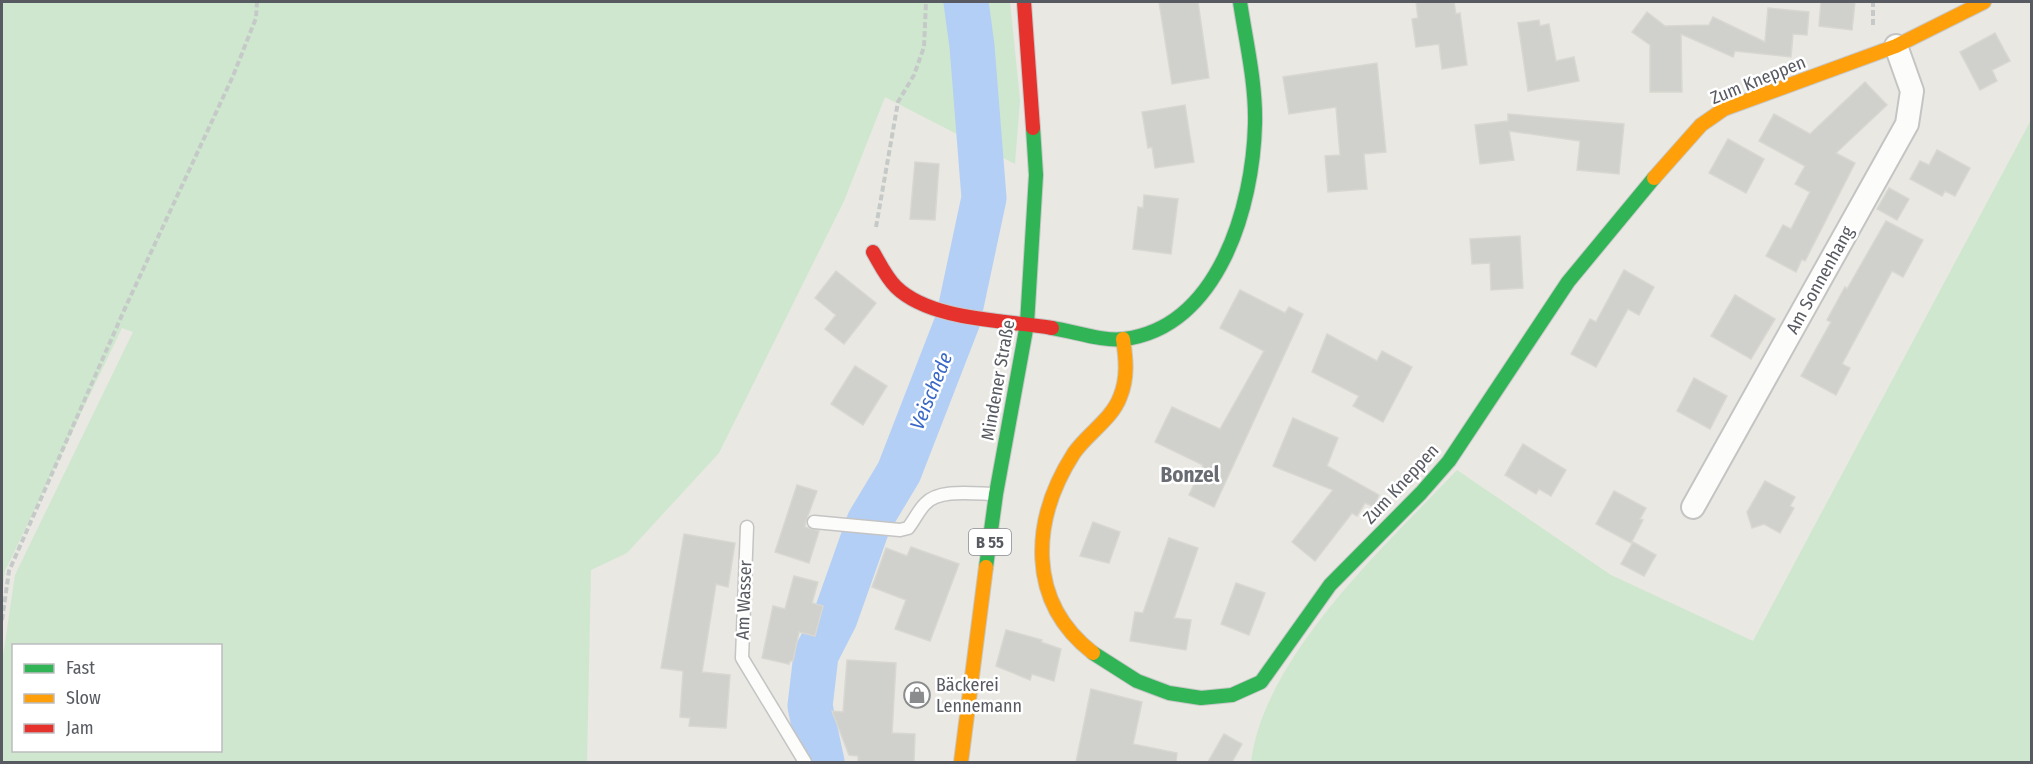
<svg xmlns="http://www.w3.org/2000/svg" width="2033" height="764" font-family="'Fira Sans Condensed',sans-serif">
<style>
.green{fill:#cfe7cf;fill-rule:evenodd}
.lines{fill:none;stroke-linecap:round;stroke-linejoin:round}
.river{stroke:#b3cff6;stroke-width:45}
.building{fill:#d0d0cc;stroke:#d8d7d1;stroke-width:1.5}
.lane-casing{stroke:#c5c4c4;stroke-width:15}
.street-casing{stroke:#c5c4c4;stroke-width:26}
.fast-casing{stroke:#c7c7c7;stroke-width:16}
.slow-casing{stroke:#c7c7c7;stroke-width:16}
.jam-casing{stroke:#c7c7c7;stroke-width:16}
.path{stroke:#c5cac8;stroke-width:4;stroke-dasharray:6 3;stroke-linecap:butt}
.lane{stroke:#fcfcfb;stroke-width:12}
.street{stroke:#fcfcfb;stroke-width:22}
.fast{stroke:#30b455;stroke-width:14}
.slow{stroke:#ff9f0a;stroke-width:14}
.jam{stroke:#e5322d;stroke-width:14}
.labels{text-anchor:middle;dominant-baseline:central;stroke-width:5;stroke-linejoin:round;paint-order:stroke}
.shield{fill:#fff;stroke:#8a8c90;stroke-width:1.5}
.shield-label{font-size:16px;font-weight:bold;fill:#585a61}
.street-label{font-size:18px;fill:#585a61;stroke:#fff}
.poi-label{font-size:18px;fill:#585a61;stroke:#fff;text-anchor:start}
.water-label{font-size:20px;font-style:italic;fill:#3a68c7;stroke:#fff}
.quarter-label{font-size:21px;font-weight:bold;fill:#696c73;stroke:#fff}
</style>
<rect width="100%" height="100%" fill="#e9e8e2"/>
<g class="green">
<path d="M 2,2 L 1010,2 L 1020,100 L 1015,164 L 885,97 L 844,201 L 719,453 L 627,553 L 591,570 L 587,762 L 2,762 L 2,663 L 15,575 L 133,332 L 122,328 L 5,571 L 2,594 ZM 14,646 L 220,646 L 220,750 L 14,750 Z"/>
<path d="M 2031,120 L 2031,762 L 1251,762 C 1264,656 1386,545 1457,470 L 1611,575 L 1753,641 Z"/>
</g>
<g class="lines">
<polyline class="river" points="822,762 810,706 816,655 835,618 869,522 899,472 958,320 984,198 972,46 966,2"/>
</g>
<g class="building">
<polygon points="1159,2 1198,2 1209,78 1172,84"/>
<polygon points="1416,2 1454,2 1456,14 1460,13 1467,65 1442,69 1439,44 1416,47 1412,19 1418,18"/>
<polygon points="1821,2 1855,2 1852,30 1819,26"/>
<polygon points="1768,8 1809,12 1807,35 1793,34 1791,57 1735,51 1733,57 1681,34 1682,92 1650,92 1650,45 1632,32 1647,12 1665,26 1709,25 1713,17 1765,42"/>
<polygon points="1539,20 1540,26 1549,24 1556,61 1574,57 1579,81 1528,91 1518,23"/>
<polygon points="1995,33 2010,61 1992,70 1997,81 1980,90 1960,52"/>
<polygon points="1377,63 1386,152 1364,154 1367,189 1328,192 1325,156 1340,155 1336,107 1289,114 1283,77"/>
<polygon points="1865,82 1887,105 1836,153 1855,163 1805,261 1802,259 1796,272 1766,256 1783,225 1791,229 1810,192 1795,184 1805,166 1759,141 1774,114 1810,134"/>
<polygon points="1185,105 1194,162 1155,168 1152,147 1148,148 1142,112"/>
<polygon points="1508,114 1624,124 1619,174 1577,170 1580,141 1509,131 1514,160 1480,164 1475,125 1508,121"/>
<polygon points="1728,139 1764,159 1746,193 1709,173"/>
<polygon points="1937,150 1970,168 1955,196 1945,191 1942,196 1910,179 1920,161 1929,165"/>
<polygon points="915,162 939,164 935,220 910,219"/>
<polygon points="1889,188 1909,199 1897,220 1877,209"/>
<polygon points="1144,195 1178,199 1171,254 1133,249 1138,207 1143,208"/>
<polygon points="1886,221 1923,240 1903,277 1892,271 1842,364 1850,368 1836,395 1801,376 1831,322 1827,320 1845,287 1847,289"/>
<polygon points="1520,236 1523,288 1491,290 1490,263 1472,264 1470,239"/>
<polygon points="1624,270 1654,287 1639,315 1628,309 1596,367 1571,354 1590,319 1596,322"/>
<polygon points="836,271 876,303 844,344 825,329 836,315 815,298"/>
<polygon points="1240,290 1285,313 1289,307 1303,314 1214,507 1189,495 1203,465 1155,442 1172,407 1220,429 1264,351 1220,328"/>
<polygon points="1735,295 1775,319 1751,359 1711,336"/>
<polygon points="1327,334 1377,361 1382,351 1412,367 1383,422 1353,406 1359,396 1312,372"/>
<polygon points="855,366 887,386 863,425 831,404"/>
<polygon points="1694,378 1727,396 1710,429 1677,411"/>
<polygon points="1293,418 1338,438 1327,466 1379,495 1374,507 1365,503 1357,516 1352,513 1315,561 1292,542 1333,490 1273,466"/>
<polygon points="1523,444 1566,470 1551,496 1539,489 1536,494 1505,475"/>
<polygon points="1765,481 1795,497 1790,506 1794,508 1780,533 1764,524 1752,528 1747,512"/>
<polygon points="797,485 817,491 806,521 805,527 819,531 809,563 775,552"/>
<polygon points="1614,491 1646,508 1640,519 1643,520 1631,543 1596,524"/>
<polygon points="1093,522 1120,532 1109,563 1080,556"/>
<polygon points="684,534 735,543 728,587 716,584 702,672 730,675 726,728 689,726 690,718 680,717 683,671 661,668"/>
<polygon points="1169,538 1198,548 1174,618 1191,620 1186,650 1130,641 1135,612 1143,613"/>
<polygon points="1633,542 1656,555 1644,576 1621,564"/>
<polygon points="911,547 959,564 930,641 895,629 906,600 872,587 886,548 907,556"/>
<polygon points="794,576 818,582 812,603 823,606 815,636 799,632 793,661 790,661 789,664 762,658 773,606 785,609"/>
<polygon points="1236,583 1265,593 1249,635 1221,624"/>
<polygon points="1006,630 1042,640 1041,642 1061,649 1054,681 1032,674 1030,680 996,666"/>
<polygon points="847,660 896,663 892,733 915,734 914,762 858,762 858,756 849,755 832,711 843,712"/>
<polygon points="1091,689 1142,702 1133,744 1177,753 1176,762 1076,762"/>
<polygon points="1224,734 1242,744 1232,762 1208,762"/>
</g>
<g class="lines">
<g class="lane-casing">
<g id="lane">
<path d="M 814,522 L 900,530 L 908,528 C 914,521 918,511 925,504 C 939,488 976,494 996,494"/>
<polyline points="747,527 742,658 805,762"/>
</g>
</g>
<g class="street-casing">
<polyline id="street" points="1693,507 1907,124 1912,91 1896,46"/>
</g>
<g class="fast-casing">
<g id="fast">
<path d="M 1052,328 C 1073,331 1104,342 1124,339 C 1219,327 1253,206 1255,124 C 1256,83 1246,42 1240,2"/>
<polyline points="986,567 996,494 1027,324 1036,175 1033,128"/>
<polyline points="1093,653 1137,681 1169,693 1201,698 1232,695 1261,682 1330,585 1421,493 1449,461 1568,282 1654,178"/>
</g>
</g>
<g class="slow-casing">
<g id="slow">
<polyline points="1654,178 1701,125 1724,109 1896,46 1984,2"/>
<path d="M 1093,653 C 1026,601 1031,520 1074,453 C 1087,434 1112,419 1120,397 C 1128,378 1126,359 1123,339"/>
<polyline points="961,762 986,567"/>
</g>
</g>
<g class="jam-casing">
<g id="jam">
<polyline points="1024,2 1033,128"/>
<path d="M 873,252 C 880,264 886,277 896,287 C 931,321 1006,320 1052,328"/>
</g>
</g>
<g class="path">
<polyline points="1873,25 1873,2"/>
<polyline points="876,227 898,102 914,75 924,47 926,2"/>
<polyline points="2,620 9,571 126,306 233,76 256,18 257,2"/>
</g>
<use href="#lane" class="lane"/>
<use href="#street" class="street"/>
<use href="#fast" class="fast"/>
<use href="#slow" class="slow"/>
<use href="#jam" class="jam"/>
</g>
<defs>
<g id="shop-ring" transform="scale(1.35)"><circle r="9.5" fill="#fff" stroke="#8b8c8e" stroke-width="1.5"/><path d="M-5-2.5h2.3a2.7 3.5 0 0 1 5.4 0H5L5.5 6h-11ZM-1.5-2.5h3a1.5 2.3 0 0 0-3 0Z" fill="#8b8c8e"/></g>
</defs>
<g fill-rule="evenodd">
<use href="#shop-ring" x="917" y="695"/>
</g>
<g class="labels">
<rect class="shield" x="969" y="529" width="42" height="26" rx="4.5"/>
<g class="shield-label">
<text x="990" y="542">B 55</text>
</g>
<g class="street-label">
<text transform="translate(1758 80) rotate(-22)">Zum Kneppen</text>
<text transform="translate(1820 280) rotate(-61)">Am Sonnenhang</text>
<text transform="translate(998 380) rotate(-80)">Mindener Straße</text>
<text transform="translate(1401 484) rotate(-47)">Zum Kneppen</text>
<text transform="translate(744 600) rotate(-88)">Am Wasser</text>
</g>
<g class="poi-label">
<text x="936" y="685">Bäckerei<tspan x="936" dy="21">Lennemann</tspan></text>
</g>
<g class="water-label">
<text transform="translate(931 391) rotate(-68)">Veischede</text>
</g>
<g class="quarter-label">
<text x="1190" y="475">Bonzel</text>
</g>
</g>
<rect width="2033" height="764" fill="none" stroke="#585a61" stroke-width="6"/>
<rect x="12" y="644" width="210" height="108" fill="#ffffff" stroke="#bcbdc0" stroke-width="1.5"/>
<rect x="24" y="664" width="30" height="9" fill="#30b455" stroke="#bcbdc0" stroke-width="1.5"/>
<text x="66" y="674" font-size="18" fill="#585a61">Fast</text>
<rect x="24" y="694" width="30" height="9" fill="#ff9f0a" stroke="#bcbdc0" stroke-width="1.5"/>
<text x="66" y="704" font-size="18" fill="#585a61">Slow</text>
<rect x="24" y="724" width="30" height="9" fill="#e5322d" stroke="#bcbdc0" stroke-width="1.5"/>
<text x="66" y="734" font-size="18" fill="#585a61">Jam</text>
</svg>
